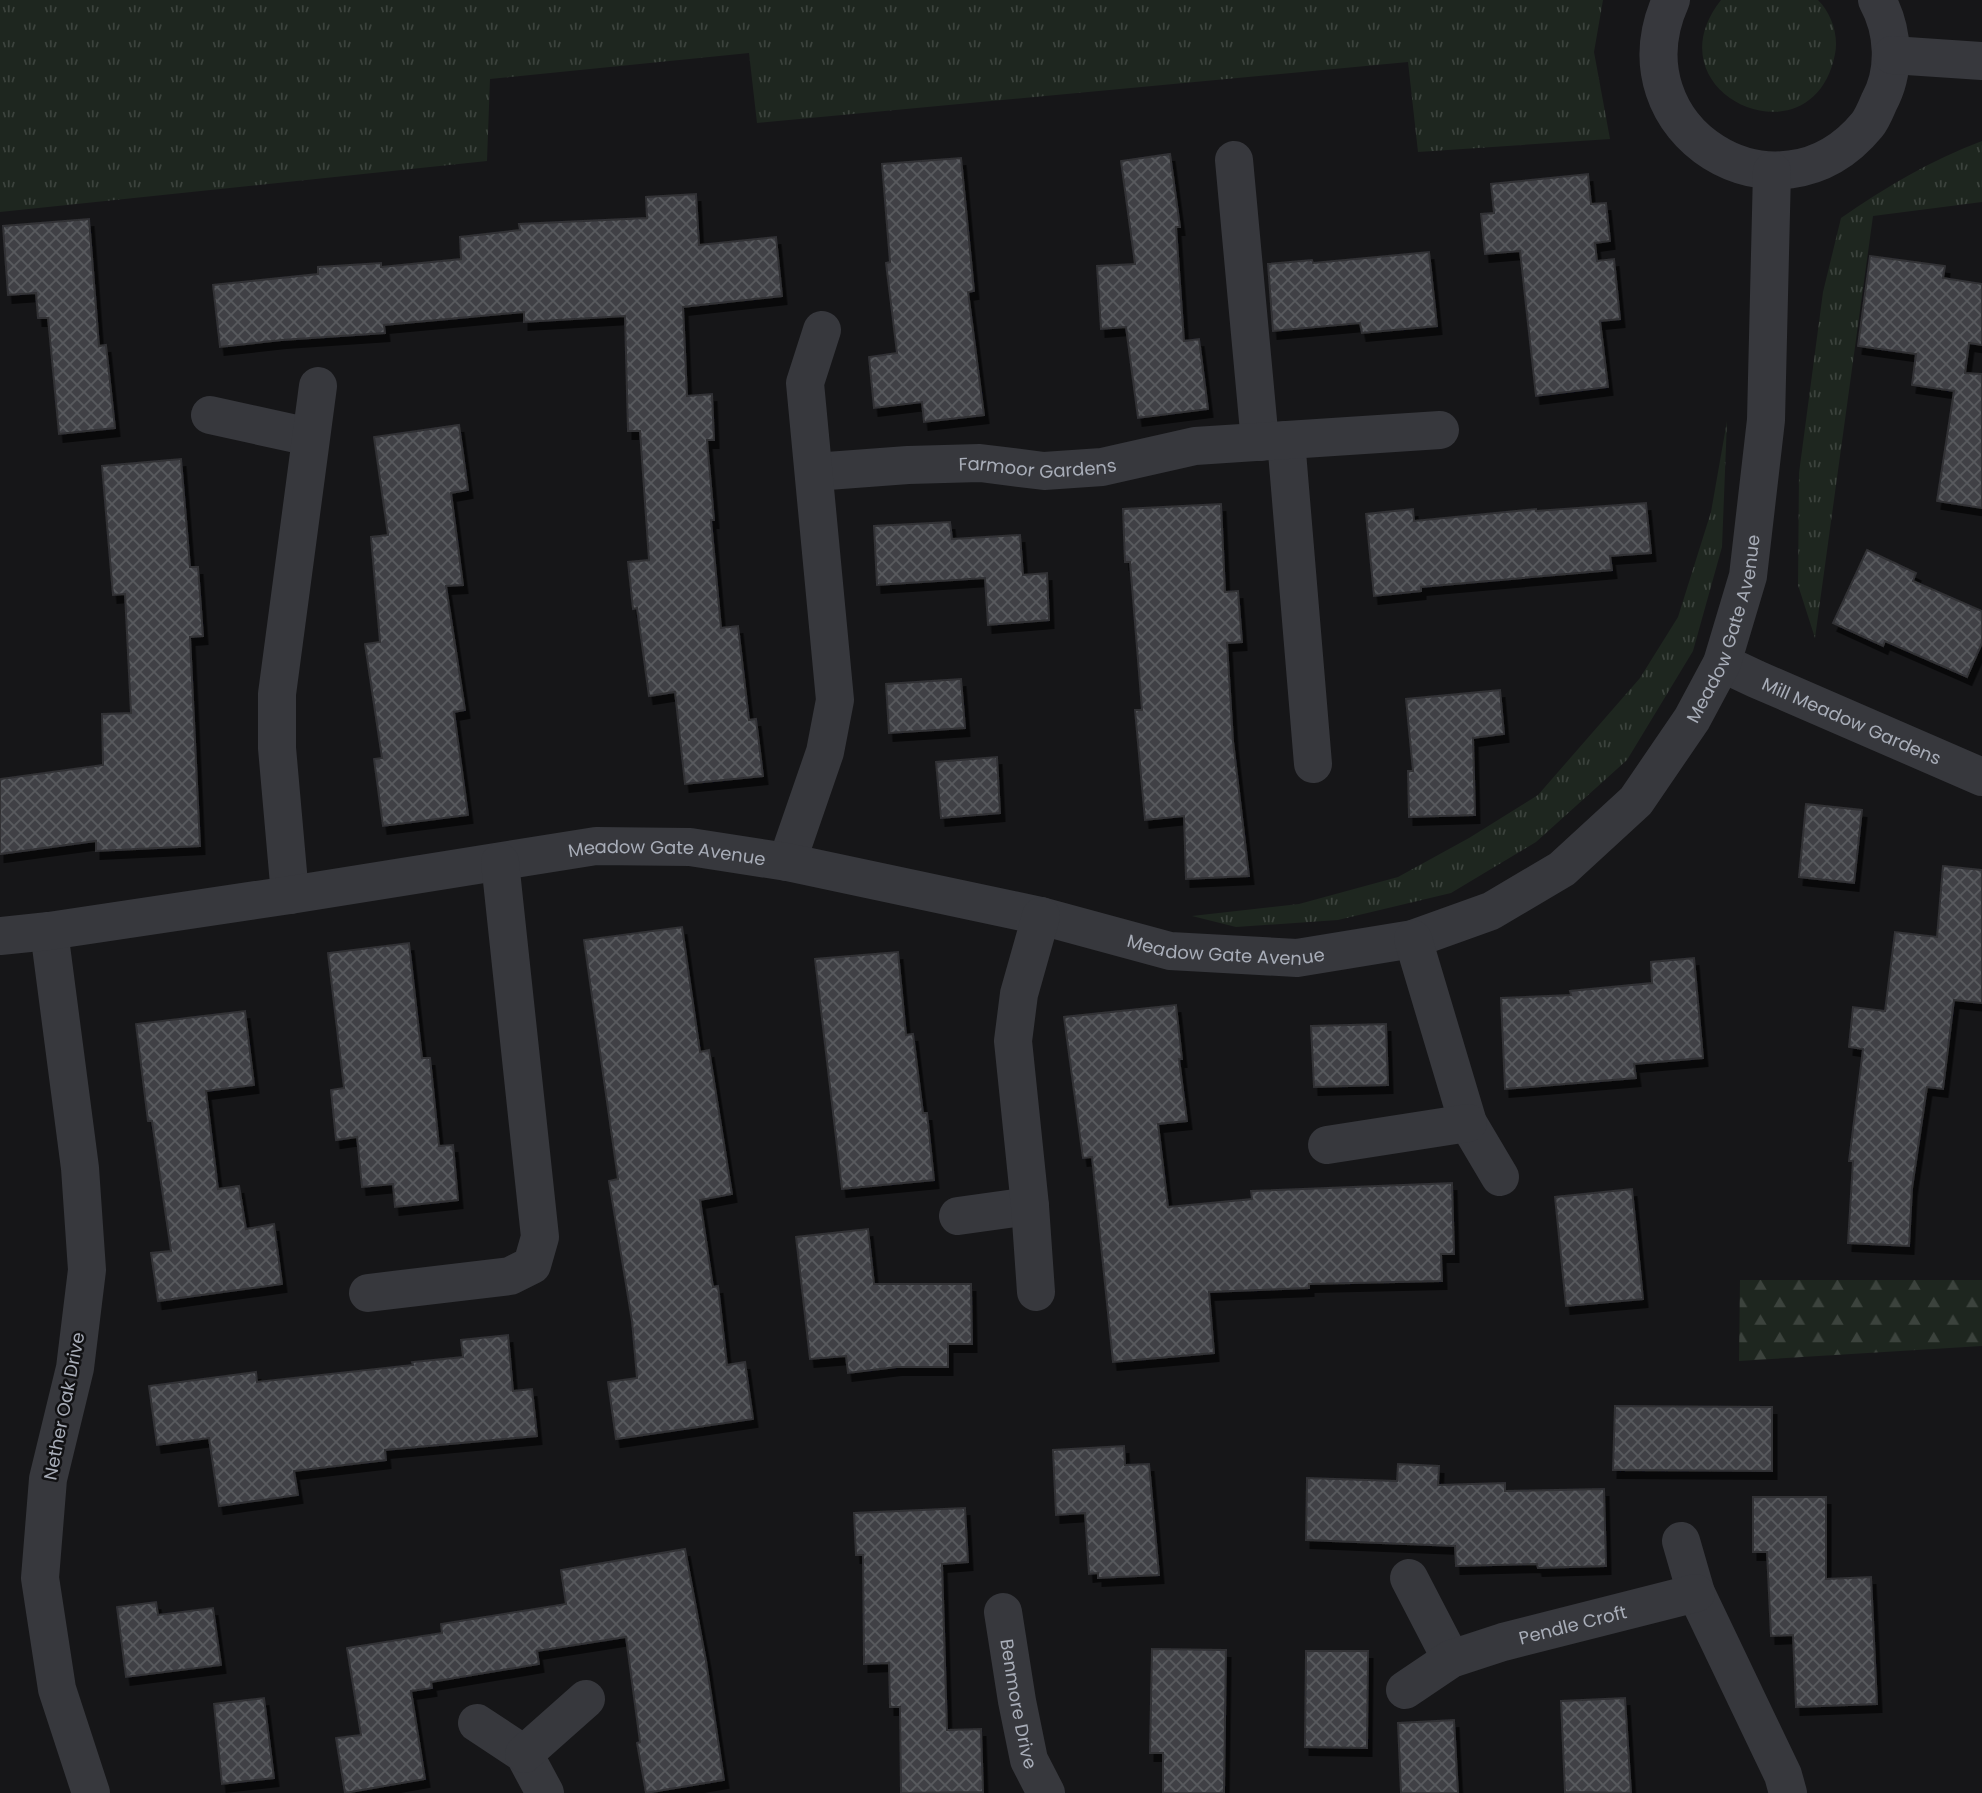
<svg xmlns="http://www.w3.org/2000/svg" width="1982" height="1793" font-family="Poppins,sans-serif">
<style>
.grass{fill:url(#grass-tufts)}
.forest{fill:url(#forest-firs)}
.building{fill:url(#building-cross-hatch);stroke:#303034;stroke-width:2;filter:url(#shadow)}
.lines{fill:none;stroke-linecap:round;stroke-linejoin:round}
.minor{stroke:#37383d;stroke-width:38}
.labels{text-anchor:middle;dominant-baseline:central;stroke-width:5;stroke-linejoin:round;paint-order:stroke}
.street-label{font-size:18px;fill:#a8adb8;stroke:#111113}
</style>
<defs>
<pattern id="grass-tufts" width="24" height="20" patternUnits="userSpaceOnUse" patternTransform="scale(1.75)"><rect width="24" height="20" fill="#1e261f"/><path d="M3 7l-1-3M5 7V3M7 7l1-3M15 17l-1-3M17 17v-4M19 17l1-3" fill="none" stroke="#3c433d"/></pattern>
<pattern id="forest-firs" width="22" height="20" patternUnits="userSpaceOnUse" patternTransform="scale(1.75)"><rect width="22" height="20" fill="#1e261f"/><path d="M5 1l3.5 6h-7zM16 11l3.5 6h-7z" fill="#3c433d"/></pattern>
<pattern id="building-cross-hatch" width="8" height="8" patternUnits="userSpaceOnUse" patternTransform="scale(1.75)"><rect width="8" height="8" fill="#404145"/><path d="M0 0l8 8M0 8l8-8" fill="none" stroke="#595a5e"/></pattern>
<filter id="shadow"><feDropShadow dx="4.5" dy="8" stdDeviation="0" flood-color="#0009"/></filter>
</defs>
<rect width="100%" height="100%" fill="#161618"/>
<g class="grass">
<polygon points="0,0 1603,0 1594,52 1610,139 1418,152 1408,62 757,123 749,53 490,79 487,161 0,212"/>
<path d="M 1721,0 L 1818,0 C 1831,13 1839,35 1835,54 C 1813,168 1647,94 1721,0 Z"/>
<path d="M 1982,141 L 1982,202 L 1873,216 L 1815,638 L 1798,585 L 1799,473 L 1823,292 L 1841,218 C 1886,187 1931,160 1982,141 Z"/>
<polygon points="1727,421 1722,547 1693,651 1627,760 1536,842 1451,893 1338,920 1236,927 1192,916 1299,904 1398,877 1469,838 1538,795 1640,678 1678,617 1711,512"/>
</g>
<polygon class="forest" points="1740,1280 1982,1280 1982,1346 1739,1361"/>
<g class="building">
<polygon points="1170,154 1180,227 1176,227 1184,341 1199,339 1208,409 1138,418 1126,327 1101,329 1097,266 1135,264 1121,161"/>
<polygon points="961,158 974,291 968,292 984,415 924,422 922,402 874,408 869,357 897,353 886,263 890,262 882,164"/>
<polygon points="1588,174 1591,204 1606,203 1610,241 1595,243 1597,261 1614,259 1620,319 1600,321 1608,387 1536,396 1520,251 1485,254 1481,214 1494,213 1491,184"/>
<polygon points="696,194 699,245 776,237 782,296 683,307 687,396 712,394 714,440 707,440 714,520 711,520 721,628 738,626 749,720 756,719 763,776 685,784 675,692 649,696 637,608 633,609 628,562 649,560 640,431 628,431 625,316 524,322 524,312 384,325 385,333 282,340 220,347 213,285 318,274 318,267 381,263 381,267 461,259 460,237 520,230 519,224 647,218 646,197"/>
<polygon points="89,219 99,346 106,345 115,428 59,434 48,318 38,318 36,293 8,295 3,226"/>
<polygon points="1429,252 1437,326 1362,333 1360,323 1273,331 1268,264 1312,260 1313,263"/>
<polygon points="1870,256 1945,266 1943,278 1982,284 1982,345 1969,343 1965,373 1982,374 1982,508 1937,501 1954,391 1912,385 1916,354 1858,346"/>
<polygon points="459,425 468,490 451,493 463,585 446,586 465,710 454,712 468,815 383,826 374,759 382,758 365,644 380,642 371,537 388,535 374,437"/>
<polygon points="181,459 190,567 198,567 203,636 190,637 200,846 96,851 96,841 0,854 0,779 103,765 102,714 131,713 125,594 113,595 102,466"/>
<polygon points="1646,503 1651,553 1610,556 1612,570 1421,587 1421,591 1374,596 1366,514 1413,509 1414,521 1536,509 1536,511"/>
<polygon points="1221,504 1225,592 1238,591 1242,642 1227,643 1233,741 1249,876 1186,879 1184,816 1145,820 1135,710 1142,710 1138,660 1130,562 1125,562 1123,509"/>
<polygon points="950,522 952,539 1020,535 1023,575 1047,573 1049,620 988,625 985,578 877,585 874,526"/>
<polygon points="1867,550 1916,573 1913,581 1982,611 1982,643 1967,677 1885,641 1883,646 1833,623"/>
<polygon points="961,679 965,728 889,733 886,684"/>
<polygon points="1500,690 1504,734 1473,738 1475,815 1409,817 1408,771 1413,771 1406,699"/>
<polygon points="997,757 1000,813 941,818 936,762"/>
<polygon points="1806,804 1862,810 1854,883 1799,877"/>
<polygon points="1943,866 1982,870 1982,1003 1954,1000 1943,1089 1927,1087 1912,1188 1909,1246 1848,1243 1853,1161 1849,1161 1863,1049 1849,1047 1853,1007 1885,1011 1895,932 1937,937"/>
<polygon points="682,927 700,1052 709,1050 732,1194 700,1200 713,1287 718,1286 727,1365 745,1362 753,1419 616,1439 608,1382 637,1378 632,1321 609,1181 618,1179 584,940"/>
<polygon points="409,943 422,1058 430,1058 439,1146 453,1145 458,1200 395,1207 393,1184 362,1187 357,1137 336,1140 331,1090 344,1088 328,953"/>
<polygon points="898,952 906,1035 913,1034 923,1113 927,1113 934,1180 842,1189 815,959"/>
<polygon points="1694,958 1703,1058 1634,1064 1636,1078 1505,1089 1501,998 1571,995 1570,991 1652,983 1651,962"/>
<polygon points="1176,1005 1182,1059 1179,1059 1187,1121 1158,1124 1168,1207 1252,1199 1251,1191 1452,1183 1454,1254 1441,1254 1442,1281 1309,1284 1309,1288 1209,1292 1214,1353 1113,1362 1092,1157 1083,1158 1064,1017"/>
<polygon points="245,1011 254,1085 206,1091 218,1189 239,1186 246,1229 274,1224 282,1284 158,1301 151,1253 171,1251 152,1121 148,1121 136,1024"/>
<polygon points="1386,1024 1388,1085 1314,1087 1311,1026"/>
<polygon points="1632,1189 1643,1299 1566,1306 1555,1197"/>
<polygon points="868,1229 874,1284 971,1284 972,1344 948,1344 948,1367 897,1367 848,1373 846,1356 810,1359 796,1237"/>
<polygon points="508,1335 513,1391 532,1389 537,1436 385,1450 386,1460 294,1471 298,1495 219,1506 209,1438 157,1445 149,1386 256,1372 257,1382 413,1365 412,1362 463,1357 461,1340"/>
<polygon points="1615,1406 1772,1407 1772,1471 1613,1470"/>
<polygon points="1124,1446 1125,1465 1149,1464 1159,1575 1098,1578 1098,1573 1089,1574 1085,1513 1056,1515 1053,1450"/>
<polygon points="1398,1464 1439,1466 1438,1485 1505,1483 1505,1491 1604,1489 1606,1566 1538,1568 1537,1564 1456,1566 1455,1546 1306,1540 1307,1478 1397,1481"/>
<polygon points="1753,1497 1826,1497 1826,1579 1871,1577 1877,1704 1796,1707 1793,1635 1771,1636 1767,1552 1753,1552"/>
<polygon points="965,1508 968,1562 942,1564 947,1730 981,1729 983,1792 901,1793 900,1707 890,1707 889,1663 864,1664 863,1555 856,1555 854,1513"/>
<polygon points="685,1549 706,1661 724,1780 646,1793 637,1743 640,1742 626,1637 537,1651 539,1664 431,1682 432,1688 411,1691 425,1779 345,1793 336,1738 361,1735 347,1648 442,1633 441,1624 566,1604 561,1570"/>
<polygon points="156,1602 158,1615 213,1608 221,1665 126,1677 117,1607"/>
<polygon points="1152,1649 1226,1650 1224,1793 1163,1793 1163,1753 1150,1753"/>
<polygon points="1306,1651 1368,1651 1367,1748 1305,1747"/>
<polygon points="264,1698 274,1778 222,1784 214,1704"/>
<polygon points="1625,1698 1631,1793 1565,1792 1561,1701"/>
<polygon points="1454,1720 1458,1793 1401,1793 1398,1723"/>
</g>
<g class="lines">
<g class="minor">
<path d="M 1671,0 C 1612,131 1778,233 1867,125 C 1872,119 1876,109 1879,102 C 1896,71 1894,31 1877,0"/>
<polyline points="1892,55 1982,61"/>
<polyline points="1234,160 1260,442"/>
<polyline points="210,415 310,437"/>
<polyline points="1286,440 1313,764"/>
<path id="s1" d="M 814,472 L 908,465 L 980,463 L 1044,471 L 1102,467 L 1195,446 L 1440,430"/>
<path id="s2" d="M 1722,663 L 1756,679 L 1982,777"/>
<polyline points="787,862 825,752 835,700 805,383 822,330"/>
<polyline points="290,895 277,748 277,694 318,386"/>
<polyline points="49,931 80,1168 87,1270 75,1368 48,1479 40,1578 57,1689 91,1793"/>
<path id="s3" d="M 0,936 L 49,931 L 290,895 L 596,846 L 690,847 L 787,862 L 1041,916 L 1170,951 L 1297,958 L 1413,939 L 1491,911 L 1562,869 L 1636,801 L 1692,719 L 1722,663 L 1748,576 L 1766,420 L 1772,171"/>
<polyline points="1413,939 1468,1123 1500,1177"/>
<polyline points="1327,1145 1468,1123"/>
<polyline points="958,1216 1030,1206"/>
<polyline points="1036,1292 1030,1206 1013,1041 1019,994 1041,916"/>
<polyline points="368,1293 510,1276 532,1265 540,1237 500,862"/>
<polyline points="1681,1541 1696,1593 1783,1775 1788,1793"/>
<polyline points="1409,1578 1451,1659"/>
<path id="s4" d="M 1003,1612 L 1017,1701 L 1029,1760 L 1046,1793"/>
<path id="s5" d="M 1405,1690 L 1451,1659 L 1503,1642 L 1696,1593"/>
<polyline points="477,1723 524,1754 545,1793"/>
<polyline points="524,1754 586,1699"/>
</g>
</g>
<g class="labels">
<g class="street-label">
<text stroke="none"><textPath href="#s1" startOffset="224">Farmoor Gardens</textPath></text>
<text stroke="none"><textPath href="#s3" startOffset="1895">Meadow Gate Avenue</textPath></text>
<text stroke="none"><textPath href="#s2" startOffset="142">Mill Meadow Gardens</textPath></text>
<text stroke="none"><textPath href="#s3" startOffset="674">Meadow Gate Avenue</textPath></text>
<text stroke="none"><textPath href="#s3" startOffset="1244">Meadow Gate Avenue</textPath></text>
<text transform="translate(64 1406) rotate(-79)">Nether Oak Drive</text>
<text stroke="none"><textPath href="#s5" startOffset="182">Pendle Croft</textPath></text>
<text stroke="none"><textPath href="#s4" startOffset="93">Benmore Drive</textPath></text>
</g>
</g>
</svg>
